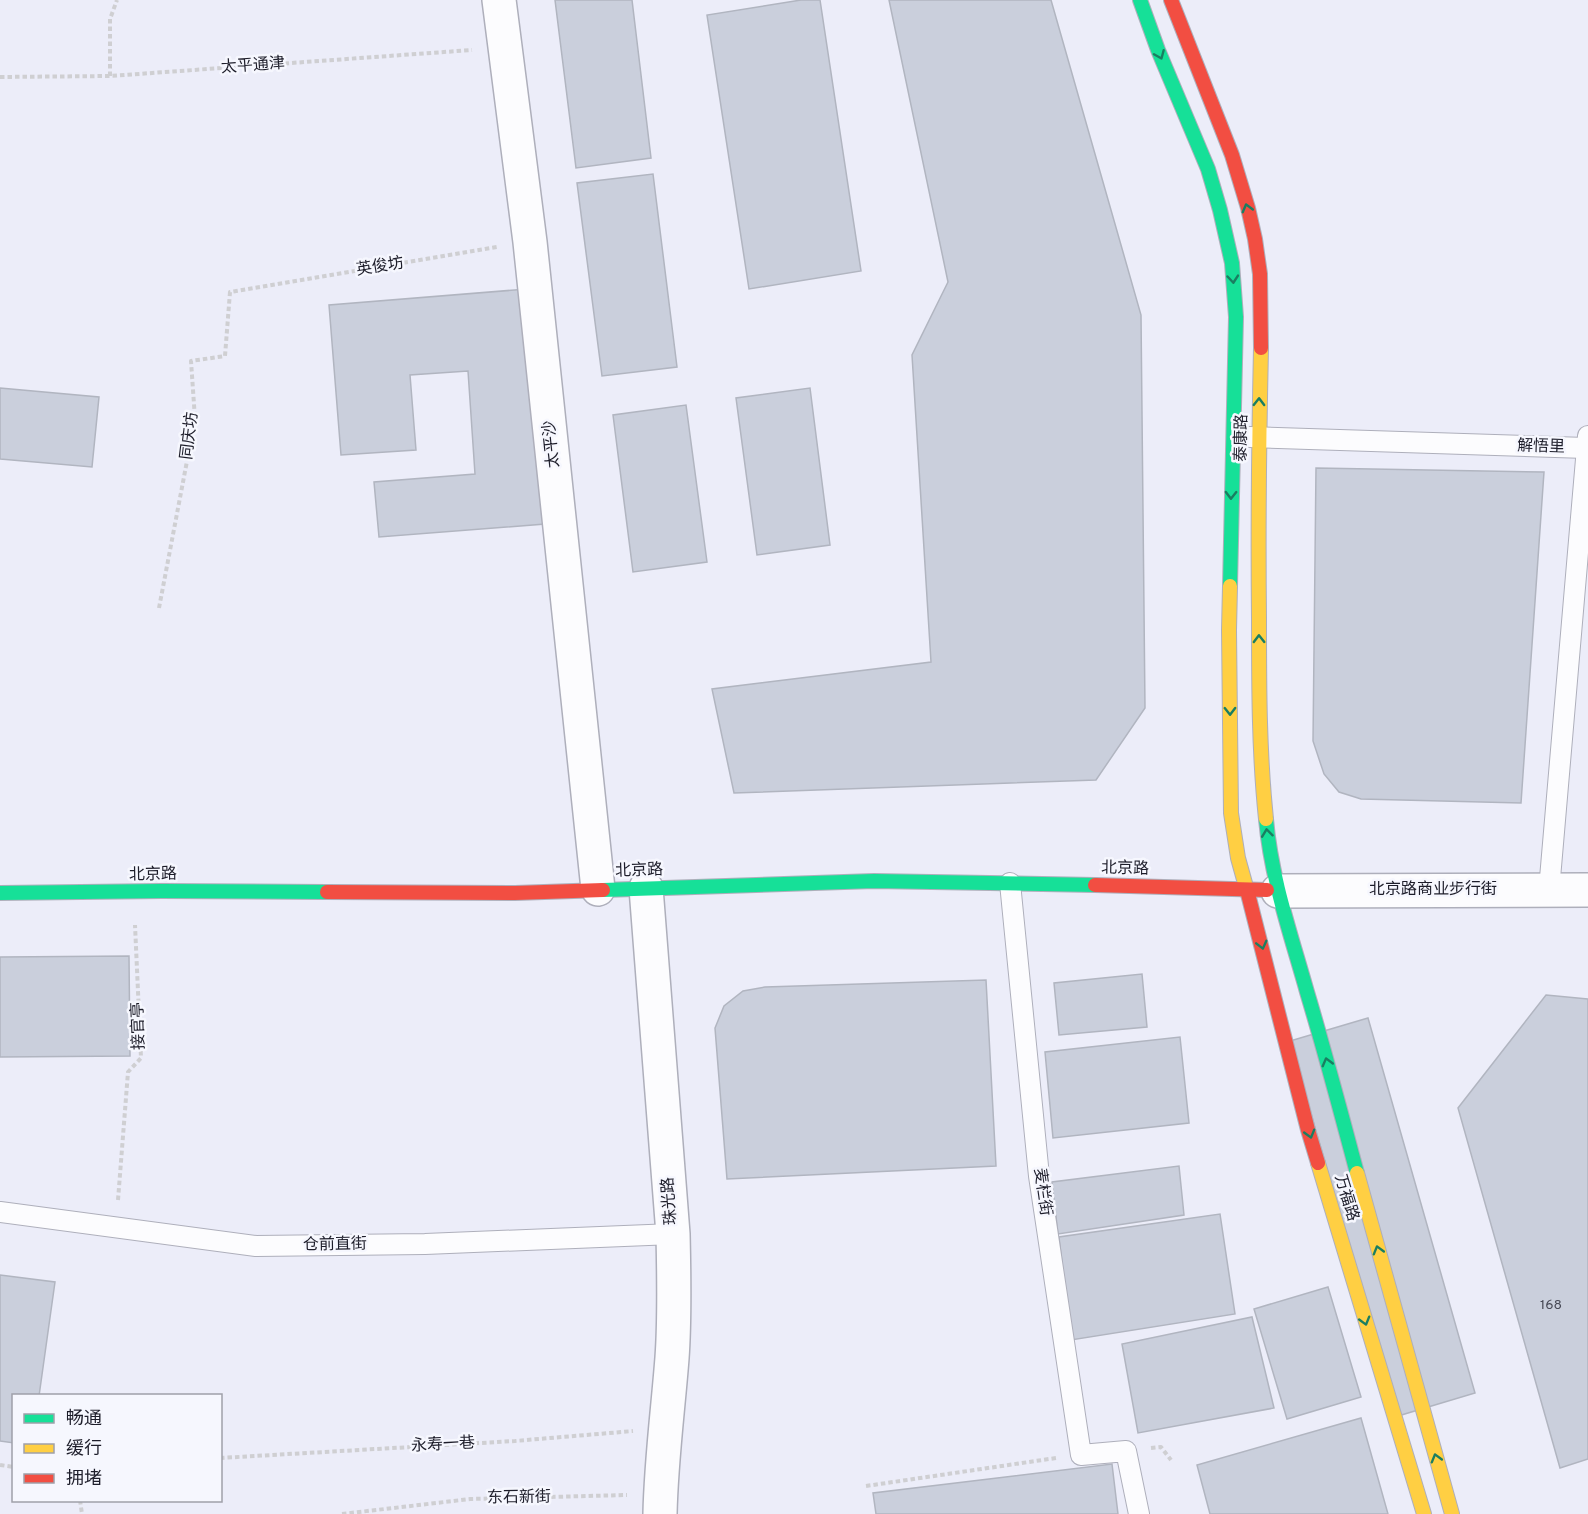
<svg xmlns="http://www.w3.org/2000/svg" width="1588" height="1514" font-family="Overpass,'Noto Sans SC',sans-serif">
<style>
.building{fill:#cacfdc;stroke:#b1b5c0;stroke-width:1.5}
.lines{fill:none;stroke-linecap:round;stroke-linejoin:round}
.lane-casing{stroke:#aeafbb;stroke-width:22}
.street-casing{stroke:#aeafbb;stroke-width:36}
.fast-casing{stroke:#aeafbb;stroke-width:16}
.slow-casing{stroke:#aeafbb;stroke-width:16}
.jam-casing{stroke:#aeafbb;stroke-width:16}
.path{stroke:#cfcfd2;stroke-width:4;stroke-dasharray:4.5 3;stroke-linecap:butt}
.lane{stroke:#fcfcfe;stroke-width:20}
.street{stroke:#fcfcfe;stroke-width:33}
.fast{stroke:#16e098;stroke-width:14}
.slow{stroke:#ffcf43;stroke-width:14}
.jam{stroke:#f24e42;stroke-width:14}
.oneway{stroke:#1a7e61}
.labels{text-anchor:middle;dominant-baseline:central;stroke-width:5;stroke-linejoin:round;paint-order:stroke}
.number-label{font-size:14px;fill:#484a56}
.street-label{font-size:16px;fill:#1d1d2a;stroke:#f6f7fe}
</style>
<rect width="100%" height="100%" fill="#ecedf9"/>
<g class="building">
<polygon points="555,0 632,0 651,158 576,168"/>
<polygon points="801,0 820,0 861,271 749,289 707,15"/>
<polygon points="889,0 1051,0 1141,315 1145,708 1096,780 734,793 712,689 931,662 912,355 948,282"/>
<polygon points="653,174 677,367 602,376 577,183"/>
<polygon points="527,289 545,524 379,537 374,482 475,474 468,371 410,375 416,450 341,455 329,305"/>
<polygon points="0,388 99,397 92,467 0,459"/>
<polygon points="810,388 830,545 757,555 736,398"/>
<polygon points="686,405 707,562 633,572 613,415"/>
<polygon points="1316,468 1544,472 1521,803 1361,799 1339,792 1324,774 1313,741"/>
<polygon points="129,956 130,1056 0,1057 0,957"/>
<polygon points="1142,974 1147,1027 1059,1035 1054,983"/>
<polygon points="986,980 996,1166 727,1179 715,1028 724,1006 743,991 765,987"/>
<polygon points="1546,995 1588,999 1588,1459 1560,1468 1458,1108"/>
<polygon points="1368,1018 1475,1393 1398,1416 1290,1041"/>
<polygon points="1180,1037 1189,1123 1053,1138 1045,1052"/>
<polygon points="1179,1166 1184,1215 1058,1234 1052,1182"/>
<polygon points="1220,1214 1235,1314 1071,1340 1059,1237"/>
<polygon points="0,1275 55,1282 39,1396 14,1396 14,1443 0,1441"/>
<polygon points="1328,1287 1361,1397 1287,1419 1254,1309"/>
<polygon points="1252,1317 1274,1408 1138,1433 1122,1344"/>
<polygon points="1361,1418 1388,1514 1210,1514 1197,1465"/>
<polygon points="1112,1464 1118,1514 876,1514 873,1493"/>
</g>
<g class="lines">
<g class="lane-casing">
<g id="lane">
<polyline points="1250,437 1586,448"/>
<polyline points="1010,883 1039,1176 1081,1455 1126,1451 1139,1514"/>
<polyline points="1549,890 1588,436"/>
<polyline points="0,1212 256,1246 425,1244 673,1234"/>
</g>
</g>
<g class="street-casing">
<g id="street">
<polyline points="499,0 530,242 598,889"/>
<path d="M 646,888 L 673,1234 C 674,1276 675,1317 672,1358 C 668,1410 661,1462 660,1514"/>
<polyline points="1278,891 1588,890"/>
</g>
</g>
<g class="fast-casing">
<g id="fast">
<polyline points="1140,0 1158,50 1208,169 1220,210 1232,263 1236,317 1230,586"/>
<path d="M 1266,819 C 1271,878 1291,935 1307,992 C 1325,1052 1341,1113 1357,1173"/>
<polyline points="603,890 874,881 1095,885"/>
<polyline points="0,893 162,891 327,892"/>
</g>
</g>
<g class="slow-casing">
<g id="slow">
<path d="M 1261,348 C 1259,438 1258,528 1259,618 C 1259,685 1259,752 1266,819"/>
<polyline points="1230,586 1229,630 1231,813 1238,858 1248,894"/>
<polyline points="1318,1163 1424,1514"/>
<polyline points="1357,1173 1452,1514"/>
</g>
</g>
<g class="jam-casing">
<g id="jam">
<polyline points="1171,0 1232,155 1248,208 1255,239 1260,274 1261,348"/>
<polyline points="1095,885 1267,890"/>
<polyline points="327,892 515,893 603,890"/>
<polyline points="1248,894 1308,1130 1318,1163"/>
</g>
</g>
<g class="path">
<polyline points="110,76 110,19 117,0"/>
<polyline points="0,77 110,76 472,50"/>
<polyline points="159,608 195,419 191,361 225,356 230,292 497,247"/>
<polyline points="118,1200 128,1072 141,1058 135,925"/>
<polyline points="1151,1448 1161,1447 1171,1460"/>
<polyline points="220,1458 515,1441 633,1431"/>
<polyline points="0,1465 14,1467"/>
<polyline points="866,1486 1056,1458"/>
<polyline points="80,1500 82,1514"/>
<polyline points="342,1514 470,1499 627,1495"/>
</g>
<use href="#lane" class="lane"/>
<use href="#street" class="street"/>
<use href="#fast" class="fast"/>
<use href="#slow" class="slow"/>
<use href="#jam" class="jam"/>
</g>
<defs><path id="oneway-chevron" d="M-2-3.5L2.5 0L-2 3.5" fill="none" stroke-width="1.6" stroke-linecap="round" stroke-linejoin="round" transform="scale(1.5)"/></defs>
<g class="oneway">
<use href="#oneway-chevron" transform="translate(1160 55) rotate(67)"/>
<use href="#oneway-chevron" transform="translate(1247 208) rotate(-105)"/>
<use href="#oneway-chevron" transform="translate(1233 279) rotate(85)"/>
<use href="#oneway-chevron" transform="translate(1259 402) rotate(-89)"/>
<use href="#oneway-chevron" transform="translate(1231 495) rotate(91)"/>
<use href="#oneway-chevron" transform="translate(1259 639) rotate(-91)"/>
<use href="#oneway-chevron" transform="translate(1230 711) rotate(89)"/>
<use href="#oneway-chevron" transform="translate(1267 833) rotate(-97)"/>
<use href="#oneway-chevron" transform="translate(1262 945) rotate(76)"/>
<use href="#oneway-chevron" transform="translate(1327 1062) rotate(-105)"/>
<use href="#oneway-chevron" transform="translate(1310 1134) rotate(74)"/>
<use href="#oneway-chevron" transform="translate(1378 1250) rotate(-106)"/>
<use href="#oneway-chevron" transform="translate(1365 1321) rotate(74)"/>
<use href="#oneway-chevron" transform="translate(1436 1458) rotate(-106)"/>
</g>
<g class="labels">
<g class="number-label">
<text x="1551" y="1305">168</text>
</g>
<g class="street-label">
<text transform="translate(253 66) rotate(-4)">太平通津</text>
<text transform="translate(380 267) rotate(-9)">英俊坊</text>
<text transform="translate(190 436) rotate(-83)">同庆坊</text>
<text transform="translate(1242 438) rotate(-89)">泰康路</text>
<text transform="translate(552 444) rotate(-96)">太平沙</text>
<text transform="translate(1541 447) rotate(2)">解悟里</text>
<text transform="translate(1125 869) rotate(1)">北京路</text>
<text transform="translate(639 871) rotate(-2)">北京路</text>
<text transform="translate(153 875) rotate(-1)">北京路</text>
<text x="1433" y="890">北京路商业步行街</text>
<text transform="translate(139 1026) rotate(-92)">接官亭</text>
<text transform="translate(1042 1192) rotate(82)">麦栏街</text>
<text transform="translate(1346 1198) rotate(73)">万福路</text>
<text transform="translate(670 1201) rotate(-94)">珠光路</text>
<text transform="translate(335 1245) rotate(-1)">仓前直街</text>
<text transform="translate(443 1445) rotate(-3)">永寿一巷</text>
<text transform="translate(519 1498) rotate(-1)">东石新街</text>
</g>
</g>
<rect x="12" y="1394" width="210" height="108" fill="#f6f7fe" stroke="#9fa0a9" stroke-width="1.5"/>
<rect x="24" y="1414" width="30" height="9" fill="#16e098" stroke="#9fa0a9" stroke-width="1.5"/>
<text x="66" y="1424" font-size="18" fill="#1d1d2a">畅通</text>
<rect x="24" y="1444" width="30" height="9" fill="#ffcf43" stroke="#9fa0a9" stroke-width="1.5"/>
<text x="66" y="1454" font-size="18" fill="#1d1d2a">缓行</text>
<rect x="24" y="1474" width="30" height="9" fill="#f24e42" stroke="#9fa0a9" stroke-width="1.5"/>
<text x="66" y="1484" font-size="18" fill="#1d1d2a">拥堵</text>
</svg>
